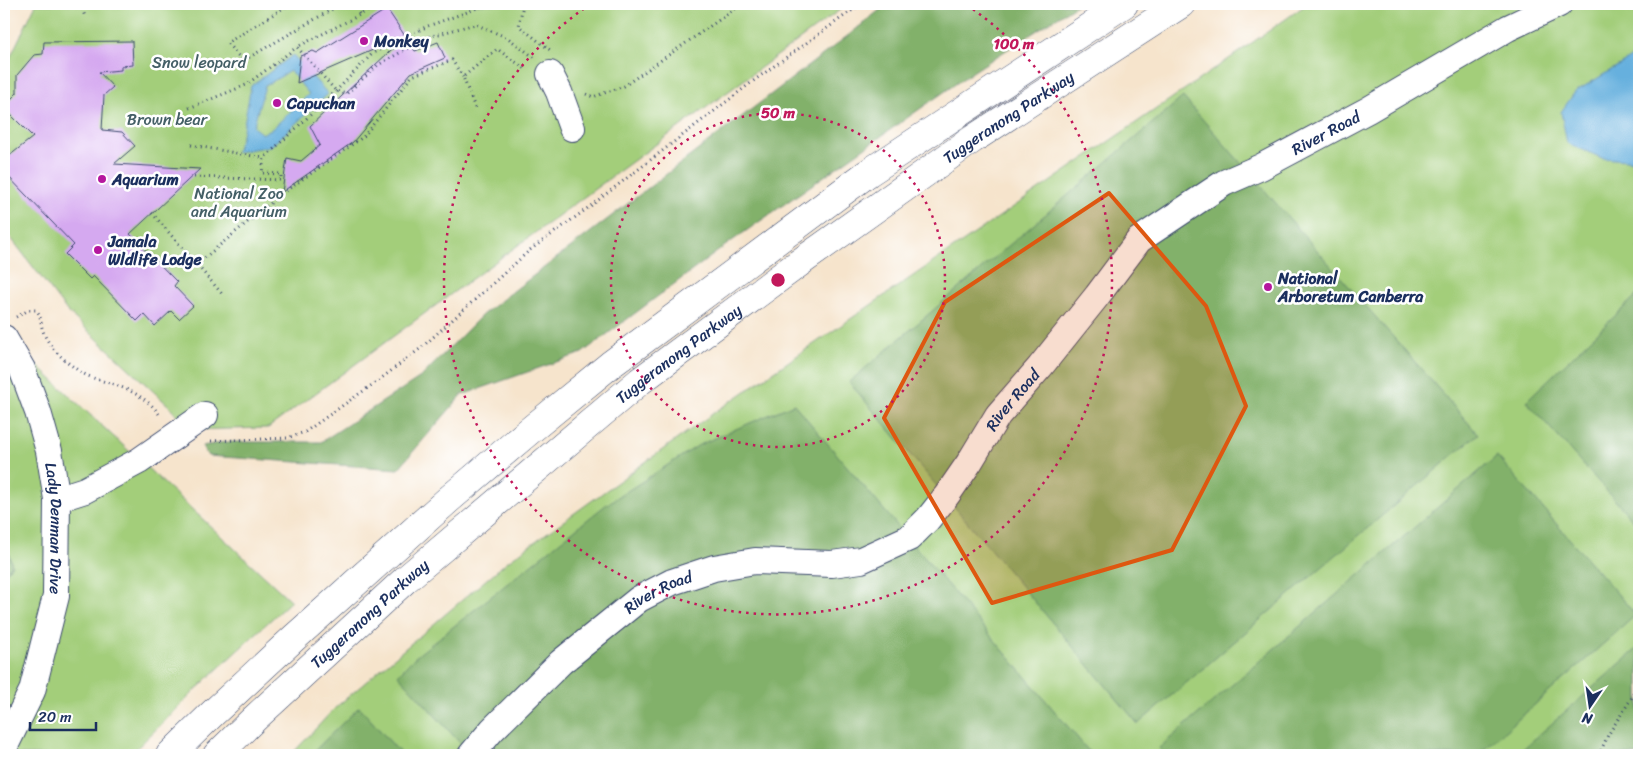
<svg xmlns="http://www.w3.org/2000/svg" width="1643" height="759" font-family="Sriracha,sans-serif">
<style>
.green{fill:#a3ce7a;stroke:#5f7e6c}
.forest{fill:#82b16a;stroke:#4e7064}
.water{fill:#66b0de;stroke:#40709e;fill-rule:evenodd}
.building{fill:#d5a9f0}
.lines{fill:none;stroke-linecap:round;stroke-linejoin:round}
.minor-casing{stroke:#3c4a6e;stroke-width:28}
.highway-casing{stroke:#3c4a6e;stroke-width:29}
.path{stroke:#3c4a6e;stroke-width:3;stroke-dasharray:1 4;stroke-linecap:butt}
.minor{stroke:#fff;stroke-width:26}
.highway{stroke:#fff;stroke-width:28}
.marked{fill:#de5710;fill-opacity:0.2;stroke:#de5710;stroke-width:4;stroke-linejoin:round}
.ring{fill:none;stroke:#c2185b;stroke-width:2.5;stroke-dasharray:2.5 5}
.poi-dot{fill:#b5179e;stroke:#fff;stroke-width:2}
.labels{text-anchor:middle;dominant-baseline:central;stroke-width:5;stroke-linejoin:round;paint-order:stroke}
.poi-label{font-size:16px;font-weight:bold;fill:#1b2f5e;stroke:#fff;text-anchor:start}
.park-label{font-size:16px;fill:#445f66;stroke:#fff}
.street-label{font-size:16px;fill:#1b2f5e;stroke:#fff}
.centre{fill:#c2185b;stroke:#fff;stroke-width:2.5}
.ring-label{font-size:15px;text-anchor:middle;font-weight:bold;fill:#c2185b;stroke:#fff;stroke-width:5;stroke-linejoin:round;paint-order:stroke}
</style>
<rect width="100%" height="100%" fill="#fff"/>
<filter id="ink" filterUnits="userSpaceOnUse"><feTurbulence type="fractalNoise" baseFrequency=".02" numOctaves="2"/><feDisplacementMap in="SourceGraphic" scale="10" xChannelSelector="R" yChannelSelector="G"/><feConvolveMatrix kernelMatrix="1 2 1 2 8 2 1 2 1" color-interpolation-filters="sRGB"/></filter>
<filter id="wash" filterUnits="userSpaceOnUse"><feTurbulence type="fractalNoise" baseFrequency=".0096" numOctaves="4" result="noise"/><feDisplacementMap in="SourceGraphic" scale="20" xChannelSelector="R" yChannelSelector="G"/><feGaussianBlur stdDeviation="1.12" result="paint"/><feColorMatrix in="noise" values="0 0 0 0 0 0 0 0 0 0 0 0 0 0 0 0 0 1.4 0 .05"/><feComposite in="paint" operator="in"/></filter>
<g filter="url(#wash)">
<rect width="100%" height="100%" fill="#f6e4cc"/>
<g class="green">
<polygon points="36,4 848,4 268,428 189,430 169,406 67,311 4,229 4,70"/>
<polygon points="1307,4 1639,4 1639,755 291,755 335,708 508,561 715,412 1226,61"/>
<polygon points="4,335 291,601 209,677 130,755 4,755"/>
</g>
<g class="forest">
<polygon points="887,4 1078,4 974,71 729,243 582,353 462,395 398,469 208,456 202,446 225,442 321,442 422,376 482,315 850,34"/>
<polygon points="1183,97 1478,434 1138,724 849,382"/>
<polygon points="1639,293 1639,527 1526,401"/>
<polygon points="794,404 1092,755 471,755 398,675 414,658 607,504 699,445"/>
<polygon points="1497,456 1636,615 1478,755 1165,755 1159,748"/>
<polygon points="4,537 12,565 4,575"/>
<polygon points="1639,647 1639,755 1516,755"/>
<polygon points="359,707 402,755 310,755"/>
</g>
<g class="water">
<polygon points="1639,53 1639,161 1602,158 1567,143 1561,112 1575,92"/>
<path d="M 293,55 L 328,94 L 271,146 L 236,152 L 242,135 L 251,86 ZM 290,71 L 309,94 L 273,128 L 262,134 L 253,127 L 265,86 Z"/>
</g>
<g id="blocks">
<g class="building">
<polygon points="387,9 405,36 297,83 300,56 313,51 317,53"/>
<polygon points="405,37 415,51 438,42 445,58 411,73 353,142 282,192 287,158 301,161 320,145 310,126"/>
<polygon points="132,41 133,65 121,66 121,70 99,72 113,87 104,95 102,130 122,132 135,146 114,164 200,169 130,234 177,282 174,286 193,306 179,319 171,311 155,326 144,314 137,321 93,276 90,279 65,254 74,245 4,172 4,160 33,137 4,108 4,106 17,93 17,75 34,55 43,54 44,42"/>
</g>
</g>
</g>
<g filter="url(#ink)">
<use href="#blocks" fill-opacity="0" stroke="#3c4a6e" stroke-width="1"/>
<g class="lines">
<g class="minor-casing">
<g id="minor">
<polyline points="550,74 559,92 572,128"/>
<path id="s1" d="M 4,338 L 22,369 L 38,412 L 49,451 L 57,499 L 56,596 L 32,691 L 4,748"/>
<polyline points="57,499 85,490 139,461 205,415"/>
<path id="s2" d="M 471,755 L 492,730 L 561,662 L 639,599 L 672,582 L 714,568 L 755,561 L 832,564 L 861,560 L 909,538 L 928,519 L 947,495 L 969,463 L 998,415 L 1040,367 L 1097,296 L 1139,240 L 1224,183 L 1261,167 L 1368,110 L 1508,28 L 1559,4"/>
</g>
</g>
<g class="highway-casing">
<g id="highway">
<polyline points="170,755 212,714 294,638 448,500 528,432 610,365 868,173 1124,4"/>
<path id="s3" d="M 217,755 L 254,719 L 405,580 L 640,381 L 806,258 L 973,139 L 1181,4"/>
</g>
</g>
<g class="path">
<polyline points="81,4 85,17"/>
<polyline points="290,4 227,43 243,61 341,4"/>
<polyline points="354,4 360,15"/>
<polyline points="381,4 297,47 336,91 346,94 378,65 428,37 475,24 508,38 535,58"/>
<polyline points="523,4 519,26 550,50"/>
<polyline points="1483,4 1490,11"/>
<polyline points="586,94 593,97 624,86 742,4"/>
<polyline points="189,108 246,85 297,47"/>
<polyline points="475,108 463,77 497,49 527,70"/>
<polyline points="191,145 264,158"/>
<polyline points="194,177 281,180 281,174 262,173 264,158 336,91 373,53 428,26 470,11 486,4"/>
<polyline points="152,213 223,295"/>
<polyline points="197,264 284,192 363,137 412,76 452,60 463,77"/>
<path d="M 16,317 L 29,310 L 36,310 C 42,316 40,323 43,331 C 49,348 64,360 79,371 C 91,379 105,381 118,386 C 135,392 152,402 161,417"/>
<polyline points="211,441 287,438 305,432 379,380 421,348 530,250 584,211 756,79 861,4"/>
<polyline points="1599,755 1608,735 1631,699 1639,678"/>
</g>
<use href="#minor" class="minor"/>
<use href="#highway" class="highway"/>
</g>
</g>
<path class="marked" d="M 1109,193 L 1206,306 L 1246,406 L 1172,550 L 992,603 L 884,418 L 945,302 Z"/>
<g class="ring">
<circle cx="778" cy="280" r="167"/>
<path d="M967 5A334 334 0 1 1 589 5"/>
</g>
<g class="poi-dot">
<circle cx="364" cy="41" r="5"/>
<circle cx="277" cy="103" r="5"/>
<circle cx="102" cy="179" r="5"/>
<circle cx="98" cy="250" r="5"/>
<circle cx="1268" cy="287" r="5"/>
</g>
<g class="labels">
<g class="poi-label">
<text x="374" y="41">Monkey</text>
<text x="287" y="103">Capuchan</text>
<text x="112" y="179">Aquarium</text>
<text x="108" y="241">Jamala<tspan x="108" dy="18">Wldlife Lodge</tspan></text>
<text x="1278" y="278">National<tspan x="1278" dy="18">Arboretum Canberra</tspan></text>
</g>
<g class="park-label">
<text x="199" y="62">Snow leopard</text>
<text x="167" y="119">Brown bear</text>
<text x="239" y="193">National Zoo<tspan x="239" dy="18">and Aquarium</tspan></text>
</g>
<g class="street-label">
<text stroke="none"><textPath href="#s3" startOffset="1018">Tuggeranong Parkway</textPath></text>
<text stroke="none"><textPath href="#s2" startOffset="1105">River Road</textPath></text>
<text stroke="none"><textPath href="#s3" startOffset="612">Tuggeranong Parkway</textPath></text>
<text stroke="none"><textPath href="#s2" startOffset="685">River Road</textPath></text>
<text stroke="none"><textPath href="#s1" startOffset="200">Lady Denman Drive</textPath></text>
<text stroke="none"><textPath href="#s2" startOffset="250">River Road</textPath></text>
<text stroke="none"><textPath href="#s3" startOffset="208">Tuggeranong Parkway</textPath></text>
</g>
</g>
<circle cx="778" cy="280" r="8" class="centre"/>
<g class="ring-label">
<text x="1014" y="49">100 m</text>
<text x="778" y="118">50 m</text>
</g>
<rect width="1643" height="759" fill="none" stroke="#fff" stroke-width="20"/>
<g transform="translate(1590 706) rotate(193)" stroke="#ffffff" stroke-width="4" paint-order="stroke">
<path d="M0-4L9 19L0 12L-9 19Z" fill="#1b2f5e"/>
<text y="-8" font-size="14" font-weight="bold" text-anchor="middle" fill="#1b2f5e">N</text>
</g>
<path d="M30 722v8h66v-8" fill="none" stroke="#1b2f5e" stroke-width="2.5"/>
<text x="38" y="722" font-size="15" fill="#1b2f5e" stroke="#ffffff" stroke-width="4" paint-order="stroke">20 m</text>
</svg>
